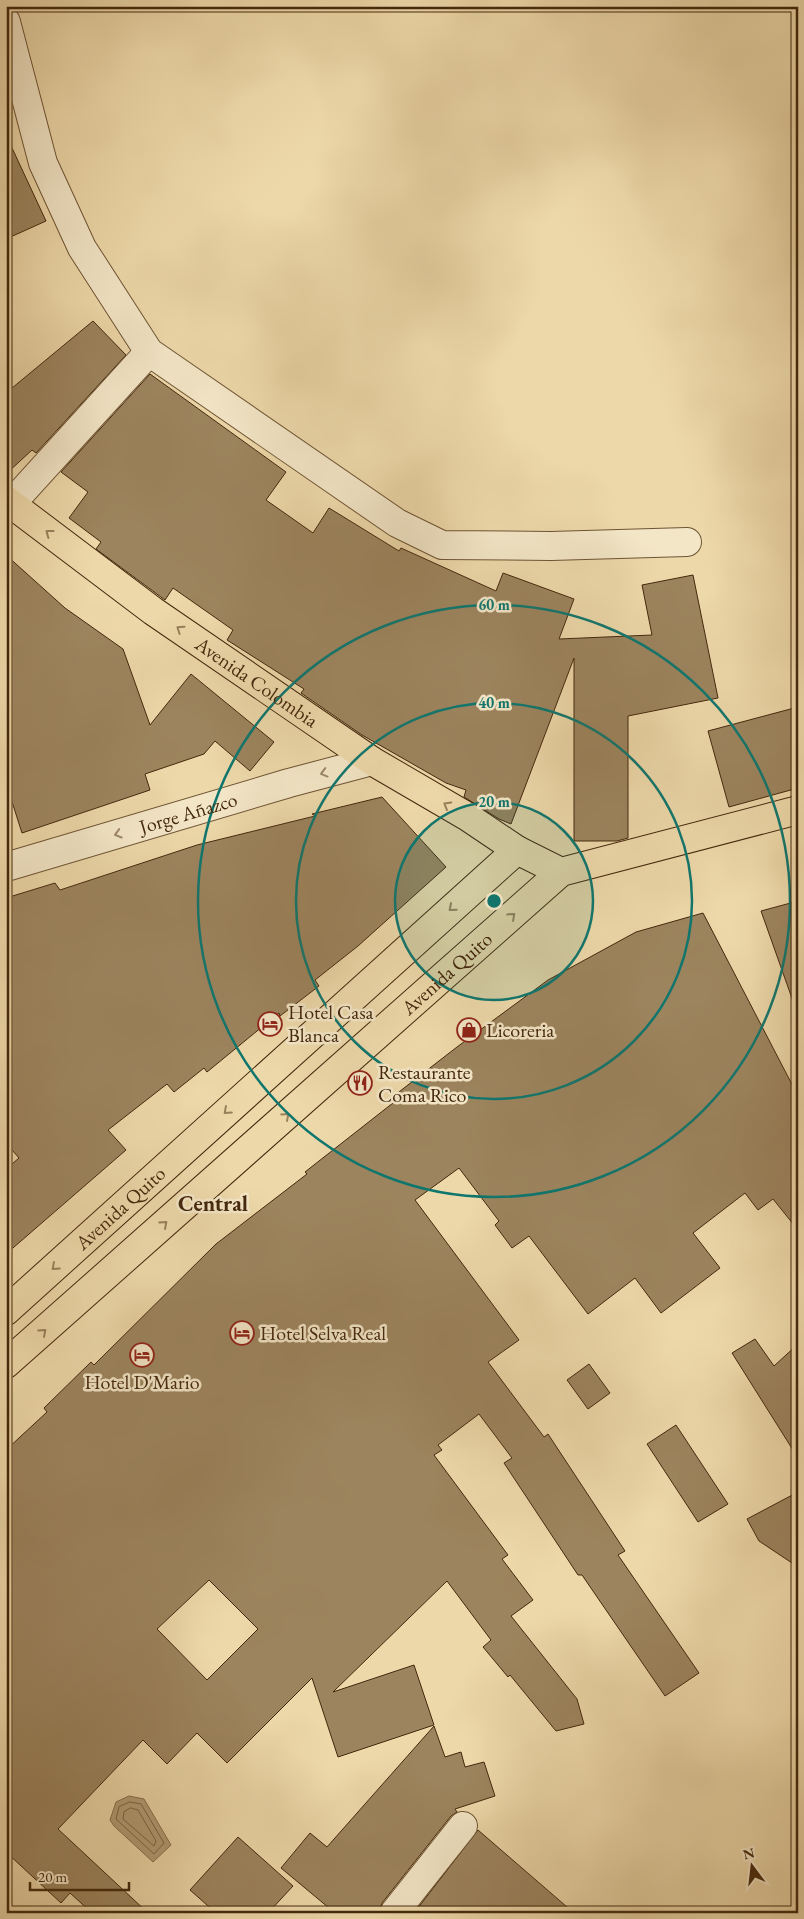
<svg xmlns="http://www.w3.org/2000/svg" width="804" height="1919" font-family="'EB Garamond',serif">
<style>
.water{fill:#b49c74;stroke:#876e4b}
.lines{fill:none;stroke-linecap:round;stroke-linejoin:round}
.shore{stroke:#7c6240;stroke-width:1}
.building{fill:#9c845e;stroke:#44280d;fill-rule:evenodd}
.minor-casing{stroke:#6e5434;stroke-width:30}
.primary-casing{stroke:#44280d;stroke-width:30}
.trunk-casing{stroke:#44280d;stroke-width:30}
.minor{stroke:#f3e6c7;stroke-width:28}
.primary{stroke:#edd8a9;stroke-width:28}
.trunk{stroke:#edd8a9;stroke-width:28}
.oneway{stroke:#98805b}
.oneway2{stroke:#9c876a}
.ring{fill:none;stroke:#0f766e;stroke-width:2.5}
.labels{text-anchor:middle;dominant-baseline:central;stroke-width:5;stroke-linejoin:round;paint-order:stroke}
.street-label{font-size:20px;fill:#44280d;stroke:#f3e6c7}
.poi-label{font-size:20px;fill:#44280d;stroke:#f3e6c7;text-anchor:start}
.quarter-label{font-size:22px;font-weight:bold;fill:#44280d;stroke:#f3e6c7}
.centre{fill:#0f766e;stroke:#f3e6c7;stroke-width:2.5}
.ring-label{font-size:15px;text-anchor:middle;font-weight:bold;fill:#0f766e;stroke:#f3e6c7;stroke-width:5;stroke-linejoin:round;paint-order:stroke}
</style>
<rect width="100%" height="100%" fill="#edd8a9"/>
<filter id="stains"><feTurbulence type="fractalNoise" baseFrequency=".004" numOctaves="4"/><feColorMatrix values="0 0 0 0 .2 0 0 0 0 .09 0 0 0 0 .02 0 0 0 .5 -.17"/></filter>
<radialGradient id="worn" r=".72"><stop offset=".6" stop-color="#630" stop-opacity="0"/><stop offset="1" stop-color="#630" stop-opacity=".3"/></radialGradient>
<polygon class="water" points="129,1796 144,1799 171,1845 153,1862 114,1826 110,1820 116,1802"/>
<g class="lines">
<g class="shore">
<polygon points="130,1802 141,1804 164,1843 154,1854 116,1819 119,1807"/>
<polygon points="131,1808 138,1810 156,1841 154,1846 123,1819 124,1812"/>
</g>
</g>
<g class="building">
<polygon points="6,135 46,221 6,239"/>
<polygon points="93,321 126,355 36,453 32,450 6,474 6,393"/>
<polygon points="150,374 286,472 266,500 313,533 329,508 399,551 401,548 496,591 503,573 574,599 559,639 652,635 642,585 693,575 718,698 628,716 628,838 617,841 574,841 574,658 511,824 499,819 464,797 466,790 446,783 362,735 301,693 304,689 227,640 233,630 173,588 165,600 96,549 101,542 69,518 88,492 61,472"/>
<polygon points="6,555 65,608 123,649 150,725 191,674 274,742 250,771 215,741 204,754 145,774 150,790 22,833 6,783"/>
<polygon points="798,707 798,788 729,807 708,731"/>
<polygon points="382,797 446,867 358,946 315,980 319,986 280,1016 279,1013 207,1072 204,1068 174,1092 167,1084 108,1130 126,1150 6,1254 6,1169 19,1158 6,1143 6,898 55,883 60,890 197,845 315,816 312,814"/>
<polygon points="798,901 798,1004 794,1004 761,911"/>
<path d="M 703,913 L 798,1096 L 798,1230 L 773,1199 L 758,1210 L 745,1193 L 693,1233 L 720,1268 L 661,1313 L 635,1278 L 588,1314 L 529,1236 L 512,1248 L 495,1225 L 499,1221 L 459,1168 L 415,1200 L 519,1340 L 488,1362 L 544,1437 L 548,1434 L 625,1551 L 618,1555 L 699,1673 L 665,1696 L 582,1575 L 578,1575 L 504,1463 L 512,1458 L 479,1414 L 438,1445 L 442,1450 L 434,1455 L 508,1555 L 502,1559 L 533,1600 L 511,1616 L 577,1699 L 584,1724 L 556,1731 L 510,1675 L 508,1677 L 483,1647 L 491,1640 L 447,1581 L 333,1692 L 414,1665 L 434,1725 L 338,1757 L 312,1678 L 227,1763 L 197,1733 L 167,1764 L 143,1740 L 58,1829 L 148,1913 L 92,1913 L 70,1893 L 61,1903 L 6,1852 L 6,1450 L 47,1412 L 44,1408 L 91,1362 L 94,1365 L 216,1244 L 307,1174 L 305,1172 L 398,1099 L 395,1095 L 457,1047 L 548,980 L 636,932 ZM 209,1580 L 258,1629 L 207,1680 L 157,1629 Z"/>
<polygon points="755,1339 774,1366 798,1344 798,1458 732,1353"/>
<polygon points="589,1364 610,1393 588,1409 567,1380"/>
<polygon points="676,1425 728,1504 698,1522 647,1444"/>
<polygon points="798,1492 798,1567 759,1541 747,1519"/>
<polygon points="434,1726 445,1757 461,1752 465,1767 484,1762 495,1796 455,1809 457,1812 451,1816 382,1903 379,1913 335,1913 281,1868 310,1833 327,1847"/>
<polygon points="478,1830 574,1913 414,1913"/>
<polygon points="238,1837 293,1886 268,1913 216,1913 190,1890"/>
</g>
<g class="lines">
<g class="minor-casing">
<g id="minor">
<polyline points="6,22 43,163 82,248 149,352 397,523 442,545 551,546 687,542"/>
<polyline points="11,504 149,352"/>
<path id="s1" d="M 6,867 L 289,783 L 372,761"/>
<polyline points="394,1913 463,1826"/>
</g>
</g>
<g class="primary-casing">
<g id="primary">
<path id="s2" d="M 6,500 L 153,611 L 372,761 L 468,817 L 517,850"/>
</g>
</g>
<g class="trunk-casing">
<g id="trunk">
<path id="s3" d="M 6,1311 L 517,850 L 561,872"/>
<path id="s4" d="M 6,1364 L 561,872 L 798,810"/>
</g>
</g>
<use href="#minor" class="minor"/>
<use href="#primary" class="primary"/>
<use href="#trunk" class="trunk"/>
</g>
<defs><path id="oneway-chevron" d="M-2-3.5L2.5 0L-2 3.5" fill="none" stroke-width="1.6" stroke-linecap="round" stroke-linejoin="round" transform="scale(1.25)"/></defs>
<g class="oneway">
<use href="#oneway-chevron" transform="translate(49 533) rotate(-143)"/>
<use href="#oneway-chevron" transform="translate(180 629) rotate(-146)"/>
<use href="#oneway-chevron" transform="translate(447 805) rotate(-150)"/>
<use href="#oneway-chevron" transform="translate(452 908) rotate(139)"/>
<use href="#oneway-chevron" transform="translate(512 916) rotate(-42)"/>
<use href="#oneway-chevron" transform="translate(227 1111) rotate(138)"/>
<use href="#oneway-chevron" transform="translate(286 1116) rotate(-42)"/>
<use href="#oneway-chevron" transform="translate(164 1224) rotate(-42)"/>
<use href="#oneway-chevron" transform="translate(55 1267) rotate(138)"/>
<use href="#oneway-chevron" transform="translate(43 1332) rotate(-42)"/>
</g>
<g class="oneway2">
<use href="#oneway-chevron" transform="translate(324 773) rotate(165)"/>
<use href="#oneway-chevron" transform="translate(118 834) rotate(164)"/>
</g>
<circle cx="494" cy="901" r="99" fill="#0f766e" fill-opacity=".12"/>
<g class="ring">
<circle cx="494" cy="901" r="99"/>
<circle cx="494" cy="901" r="198"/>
<circle cx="494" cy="901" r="296"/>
</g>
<defs>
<g id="hotel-ring" transform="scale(1.25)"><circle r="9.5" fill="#f3e6c7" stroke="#8f2418" stroke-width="1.5"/><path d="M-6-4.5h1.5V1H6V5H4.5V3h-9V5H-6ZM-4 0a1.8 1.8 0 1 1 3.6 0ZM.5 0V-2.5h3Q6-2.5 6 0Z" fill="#8f2418"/></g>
<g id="shop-ring" transform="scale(1.25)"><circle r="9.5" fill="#f3e6c7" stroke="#8f2418" stroke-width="1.5"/><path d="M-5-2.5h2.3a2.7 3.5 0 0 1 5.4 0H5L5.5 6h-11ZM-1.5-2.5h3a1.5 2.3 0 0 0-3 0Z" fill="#8f2418"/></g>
<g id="restaurant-ring" transform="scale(1.25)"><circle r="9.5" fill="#f3e6c7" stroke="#8f2418" stroke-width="1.5"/><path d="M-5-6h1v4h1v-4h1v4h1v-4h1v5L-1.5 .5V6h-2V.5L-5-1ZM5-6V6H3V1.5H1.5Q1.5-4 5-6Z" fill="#8f2418"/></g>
</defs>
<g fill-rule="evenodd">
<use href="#hotel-ring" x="270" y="1024"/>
<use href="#shop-ring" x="469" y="1030"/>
<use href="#restaurant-ring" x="360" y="1083"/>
<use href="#hotel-ring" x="242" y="1333"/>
<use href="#hotel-ring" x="142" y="1355"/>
</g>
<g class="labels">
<g class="street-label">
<text stroke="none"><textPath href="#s2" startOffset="310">Avenida Colombia</textPath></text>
<text stroke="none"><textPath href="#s1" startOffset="190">Jorge Añazco</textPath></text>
<text stroke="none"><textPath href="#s4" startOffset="589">Avenida Quito</textPath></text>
<text stroke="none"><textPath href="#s3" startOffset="154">Avenida Quito</textPath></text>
</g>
<g class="poi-label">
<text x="288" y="1012">Hotel Casa<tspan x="288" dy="23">Blanca</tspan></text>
<text x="486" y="1030">Licoreria</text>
<text x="378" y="1072">Restaurante<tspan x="378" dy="23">Coma Rico</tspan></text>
<text x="260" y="1333">Hotel Selva Real</text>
<text x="142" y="1382" text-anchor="middle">Hotel D'Mario</text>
</g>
<g class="quarter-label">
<text x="213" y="1203">Central</text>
</g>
</g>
<circle cx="494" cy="901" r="8" class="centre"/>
<g class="ring-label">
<text x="494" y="610">60 m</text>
<text x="494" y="708">40 m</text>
<text x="494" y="807">20 m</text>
</g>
<rect width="804" height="1919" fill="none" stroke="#edd8a9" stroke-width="25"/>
<rect x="8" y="8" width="789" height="1904" fill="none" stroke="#44280d" stroke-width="2.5"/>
<rect x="12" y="12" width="779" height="1894" fill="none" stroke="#44280d"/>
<g transform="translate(752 1866) rotate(345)" stroke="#f3e6c7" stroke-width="4" paint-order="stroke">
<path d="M0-4L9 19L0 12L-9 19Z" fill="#44280d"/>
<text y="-8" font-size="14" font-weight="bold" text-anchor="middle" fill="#44280d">N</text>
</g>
<path d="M30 1882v8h99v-8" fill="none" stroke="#44280d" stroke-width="2.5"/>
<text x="38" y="1882" font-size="15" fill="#44280d" stroke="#f3e6c7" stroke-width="4" paint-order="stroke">20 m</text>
<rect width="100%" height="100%" filter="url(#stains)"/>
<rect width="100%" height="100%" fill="url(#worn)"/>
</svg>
